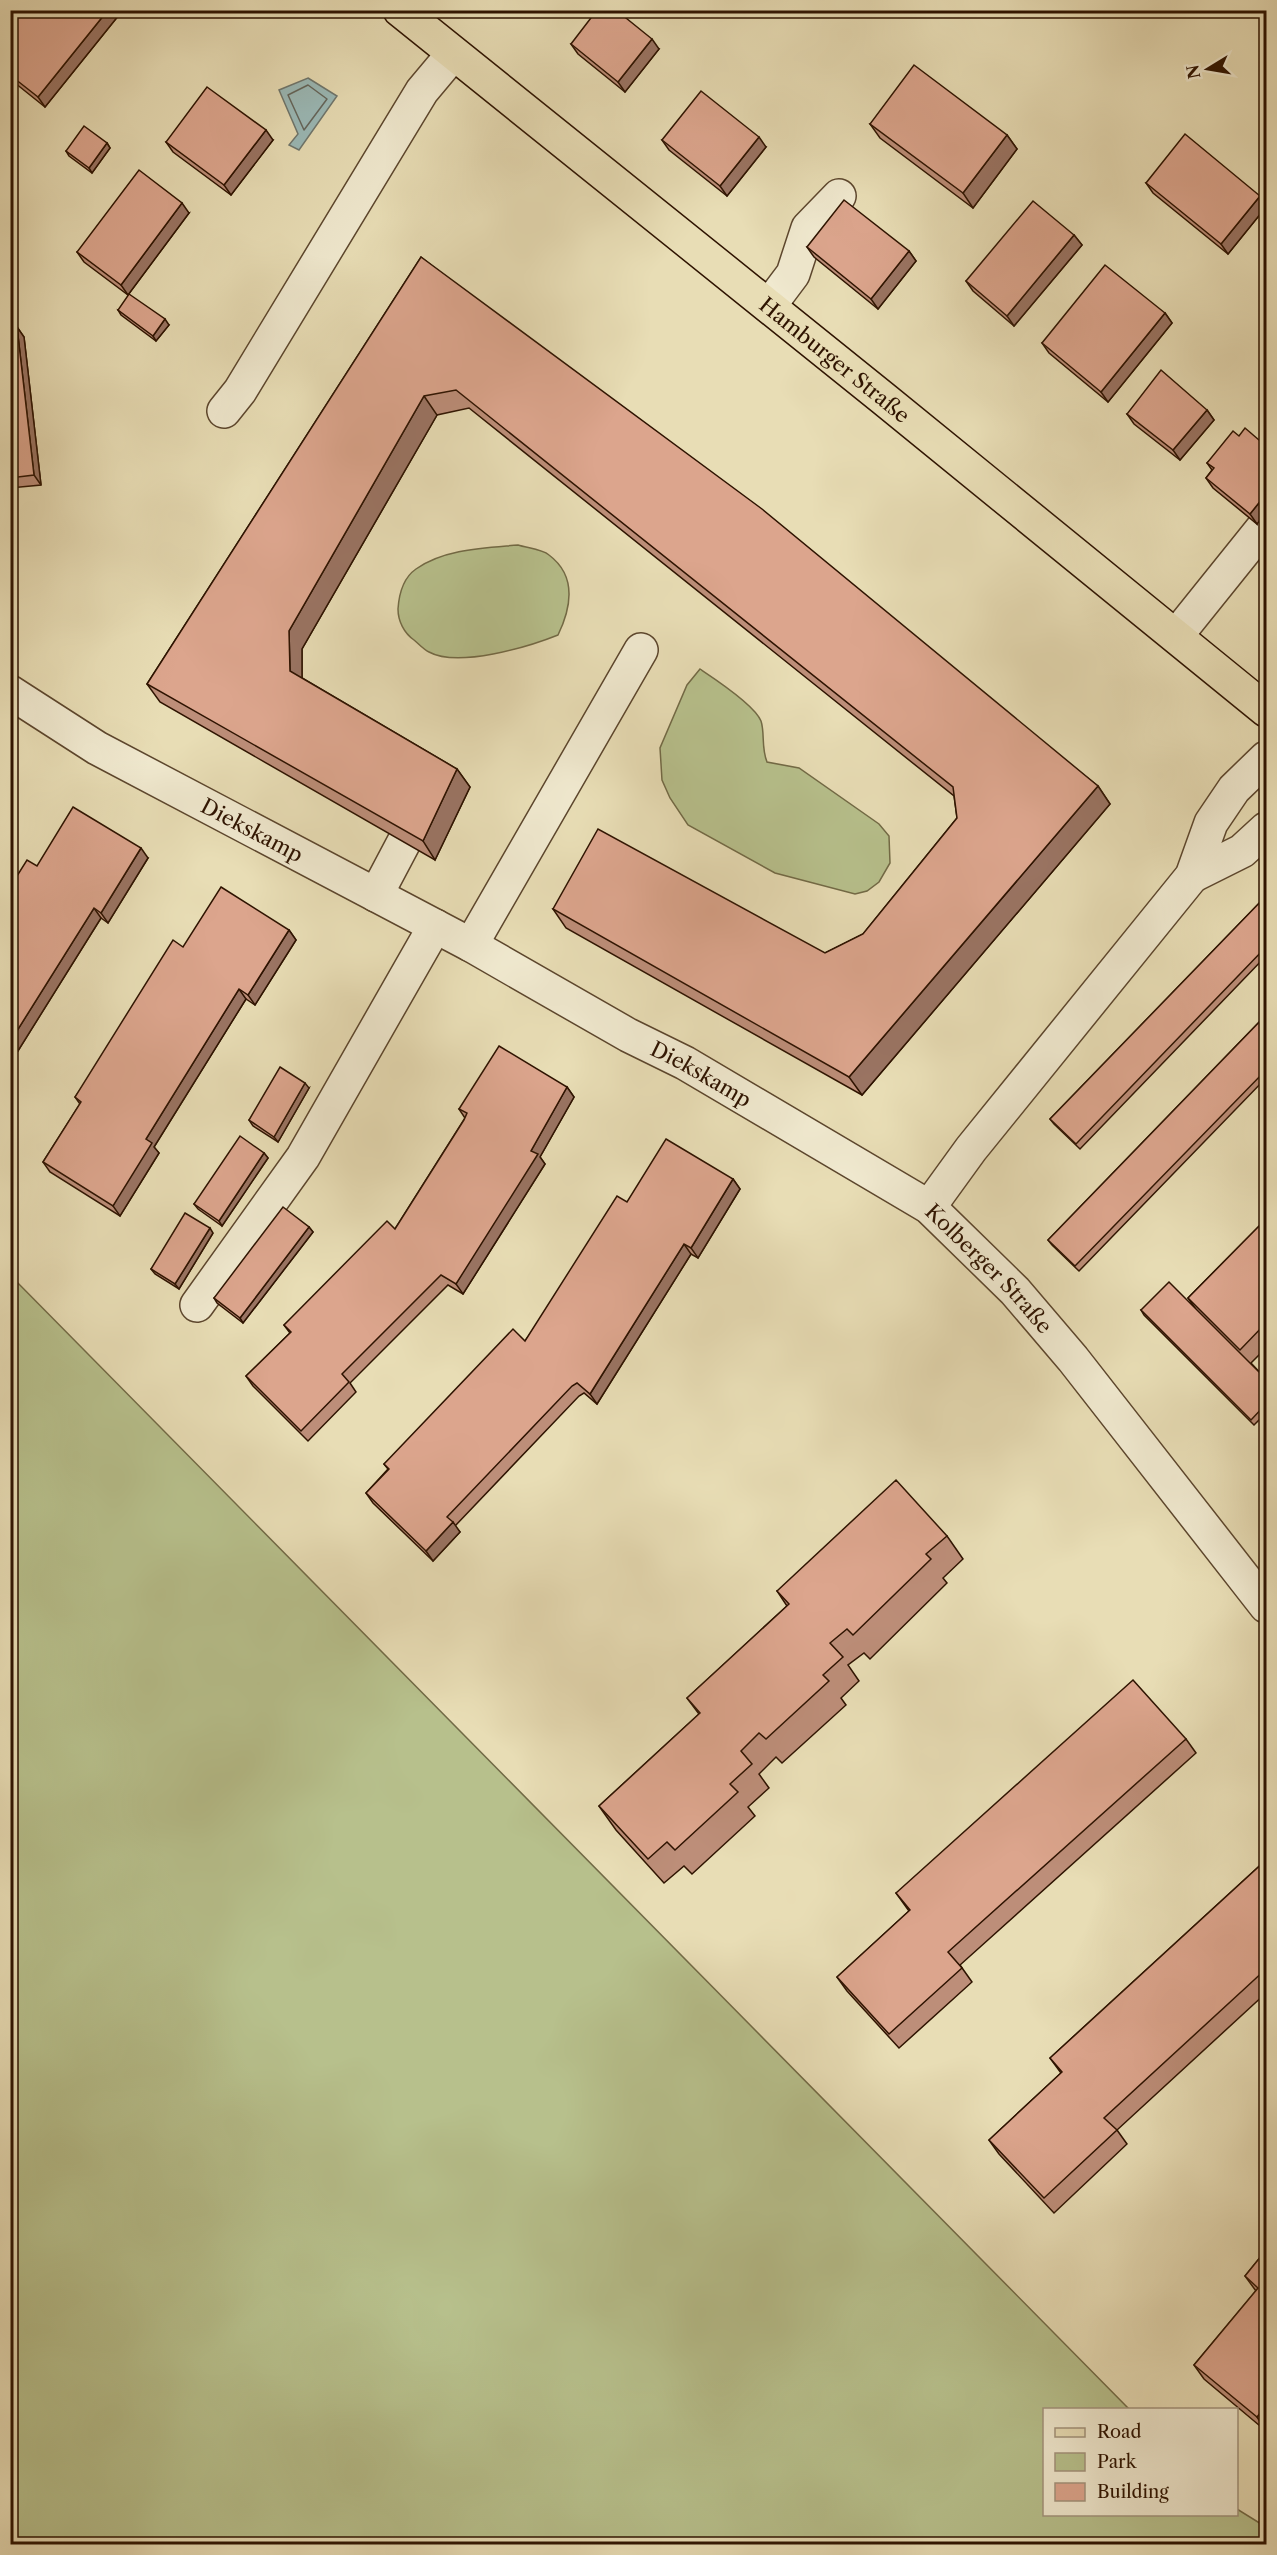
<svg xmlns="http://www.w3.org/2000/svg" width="1277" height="2555" font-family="'Libre Caslon Text',serif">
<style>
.green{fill:#b7c08c;stroke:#726a46;stroke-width:1.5}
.water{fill:#9bbab8;stroke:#6f776e;stroke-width:1.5}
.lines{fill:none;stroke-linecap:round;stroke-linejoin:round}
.shore{stroke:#64665c;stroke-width:1.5}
.minor-casing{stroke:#5c462d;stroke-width:36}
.major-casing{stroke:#2e1300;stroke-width:36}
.minor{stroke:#f0e9cf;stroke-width:33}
.major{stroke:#e8ddb5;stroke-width:33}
.wall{fill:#bd8e79;stroke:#2e1300;stroke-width:1.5}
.shaded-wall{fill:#9a7463;stroke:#2e1300;stroke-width:1.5}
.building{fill:#dca58d;stroke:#2e1300;stroke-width:1.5}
.labels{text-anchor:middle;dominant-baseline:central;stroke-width:5;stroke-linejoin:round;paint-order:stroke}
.street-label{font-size:21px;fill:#2e1300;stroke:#f0e9cf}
</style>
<rect width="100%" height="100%" fill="#e8ddb5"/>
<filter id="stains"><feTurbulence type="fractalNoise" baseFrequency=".00333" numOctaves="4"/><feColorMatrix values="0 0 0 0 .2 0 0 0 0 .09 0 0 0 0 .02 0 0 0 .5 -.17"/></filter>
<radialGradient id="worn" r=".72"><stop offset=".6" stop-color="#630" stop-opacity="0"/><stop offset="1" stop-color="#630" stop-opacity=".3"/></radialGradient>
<g class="green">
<path d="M 518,545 C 527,548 542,549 549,555 C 577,576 571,608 558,635 C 528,647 458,668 429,652 C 423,649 419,644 414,640 C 404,633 398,621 398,609 C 399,594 403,578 416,569 C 444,549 484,548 518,545 Z"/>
<path d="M 700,669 C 715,679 755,705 761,721 C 765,733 761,747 767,762 L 799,768 L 879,824 L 889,836 L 890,863 L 879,882 L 867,891 L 855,894 L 775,873 L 688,825 L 670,798 L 662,780 L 660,748 L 687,685 Z"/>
<polygon points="11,1276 1129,2409 1044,2410 1044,2514 1236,2514 1237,2509 1266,2527 1266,2544 11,2544"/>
</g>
<polygon class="water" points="308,78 337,96 299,150 289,145 298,134 279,90"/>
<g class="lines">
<polygon class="shore" points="308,85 327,99 304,130 288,95"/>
<g class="minor-casing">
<g id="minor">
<polyline points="769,306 793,274 808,228 839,196"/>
<polyline points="224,411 240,391 422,91 453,54"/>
<polyline points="1176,636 1266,524"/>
<path id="s1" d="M 10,692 L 97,748 L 471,945 L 628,1035 L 685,1063 L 929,1207 L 1015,1291 L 1073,1359 L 1266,1606"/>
<polyline points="1192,876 1242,851 1266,829"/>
<polyline points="376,895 404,842"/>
<polyline points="471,945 641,650"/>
<polyline points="929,1207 971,1149 1192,876 1211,823 1234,789 1266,758"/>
<polyline points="197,1305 303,1157 435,926"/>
</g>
</g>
<g class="major-casing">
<g id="major">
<path id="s2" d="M 400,10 L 884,399 L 1266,710"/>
</g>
</g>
<use href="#minor" class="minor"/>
<use href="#major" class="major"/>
</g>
<g class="wall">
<polygon points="10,10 123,10 45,107 10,79"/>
<polygon points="571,44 659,49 625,92 578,54"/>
<polygon points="870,124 1007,135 1017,149 973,208 880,138"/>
<polygon points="273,140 231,195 173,152 166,142"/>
<polygon points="662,140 766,147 727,196 669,150"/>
<polygon points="107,143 110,148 92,173 69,156 66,151"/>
<polygon points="1146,183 1260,196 1266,205 1266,207 1228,254 1153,193"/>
<polygon points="189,213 128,295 84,262 77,252"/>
<polygon points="1074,235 1082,245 1014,326 973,291 966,281"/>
<polygon points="807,247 909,251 916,261 878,309 814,257"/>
<polygon points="421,257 1098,786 1110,804 862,1095 566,928 553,909 825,953 863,934 957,818 954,796 469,408 437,415 302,649 302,678 457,769 470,787 435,860 160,702 147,684"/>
<polygon points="118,310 169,325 156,341 121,315"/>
<polygon points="1165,313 1172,323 1108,402 1049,353 1042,343"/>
<polygon points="17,327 24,337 41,485 10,488 10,328"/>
<polygon points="1207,410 1214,420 1180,460 1134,424 1127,414"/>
<polygon points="1239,436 1257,524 1213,488 1206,478 1212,470 1207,463"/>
<polygon points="148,858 108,923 101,918 11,1062 16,1069 10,1077 10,887 37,866"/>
<polygon points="1266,896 1266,956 1080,1149 1054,1124 1050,1119"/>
<polygon points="289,930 296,940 255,1005 246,999 154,1147 159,1153 120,1216 50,1172 43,1162 80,1104 75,1097 183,947"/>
<polygon points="1266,1015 1266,1078 1079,1271 1052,1245 1048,1240"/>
<polygon points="567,1087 574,1097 540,1157 545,1164 463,1294 448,1285 350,1383 356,1392 308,1441 253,1386 246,1376 290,1333 284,1325 395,1229 465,1118 459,1109"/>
<polygon points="309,1088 278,1142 253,1126 249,1120"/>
<polygon points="264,1153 268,1158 222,1226 198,1209 194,1204"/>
<polygon points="733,1179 740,1189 698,1258 691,1254 597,1404 584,1393 579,1396 455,1526 460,1532 433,1561 373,1503 366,1493 388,1469 384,1464 525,1341 627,1202"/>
<polygon points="1266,1219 1266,1348 1251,1363 1266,1379 1266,1413 1254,1425 1144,1315 1141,1310 1195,1308 1188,1298"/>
<polygon points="309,1227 313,1232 243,1323 217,1303 214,1298"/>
<polygon points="213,1233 179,1289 155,1274 151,1269"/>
<polygon points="947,1536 963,1559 943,1578 947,1583 870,1659 864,1653 848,1665 859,1681 841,1698 846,1705 782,1763 776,1757 759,1774 769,1788 748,1807 755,1816 692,1874 684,1866 664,1883 616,1830 599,1806 699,1714 687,1698 787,1606 777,1591"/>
<polygon points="1186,1739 1196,1753 960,1965 972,1982 899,2048 847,1991 837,1977 909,1911 896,1893"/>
<polygon points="1266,1860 1266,1993 1117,2130 1127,2144 1054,2213 999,2154 989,2140 1061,2073 1050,2058"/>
<polygon points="1266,2250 1266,2431 1204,2379 1194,2365 1256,2291 1245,2276"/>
</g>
<g class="shaded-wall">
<polygon points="108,10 123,10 45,107 38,97"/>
<polygon points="652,39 659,49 625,92 618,82"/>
<polygon points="266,130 273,140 231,195 224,185"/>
<polygon points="1007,135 1017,149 973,208 963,193"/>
<polygon points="759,137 766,147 727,196 720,186"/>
<polygon points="107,143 110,148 92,173 89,168"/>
<polygon points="1260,196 1266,205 1266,207 1228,254 1221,244"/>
<polygon points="182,203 189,213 128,295 121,285"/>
<polygon points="1074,235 1082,245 1014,326 1007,316"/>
<polygon points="909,251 916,261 878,309 871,299"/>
<polygon points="1165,313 1172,323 1108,402 1101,392"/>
<polygon points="165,319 169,325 156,341 153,336"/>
<polygon points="17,327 24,337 41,485 34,475"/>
<polygon points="424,396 437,415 302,649 302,689 290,671 289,631"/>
<polygon points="1207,410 1214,420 1180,460 1173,450"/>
<polygon points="1266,494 1266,513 1257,524 1250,514"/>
<polygon points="457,769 470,787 435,860 423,841"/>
<polygon points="1098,786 1110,804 862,1095 849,1077"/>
<polygon points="141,848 148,858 108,923 101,913"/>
<polygon points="94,908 101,918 11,1062 16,1069 10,1077 10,1042"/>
<polygon points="289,930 296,940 255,1005 248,995"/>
<polygon points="239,989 246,999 154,1147 159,1153 120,1216 113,1206 146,1139"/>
<polygon points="305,1083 309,1088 278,1142 274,1137"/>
<polygon points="567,1087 574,1097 540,1157 545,1164 463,1294 456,1284"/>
<polygon points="264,1153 268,1158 222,1226 219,1221"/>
<polygon points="733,1179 740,1189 698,1258 691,1248"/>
<polygon points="309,1227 313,1232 243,1323 240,1318"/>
<polygon points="210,1228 213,1233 179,1289 175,1284"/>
<polygon points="684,1244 691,1254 597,1404 590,1394"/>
<polygon points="453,1522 460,1532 433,1561 426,1551"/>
<polygon points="1266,2406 1266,2431 1257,2417"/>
</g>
<g class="building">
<polygon points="10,10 108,10 38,97 10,75"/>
<polygon points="597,10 616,10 652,39 618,82 571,44"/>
<polygon points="914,65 1007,135 963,193 870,124"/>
<polygon points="207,87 266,130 224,185 166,142"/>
<polygon points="701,91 759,137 720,186 662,140"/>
<polygon points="84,126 107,143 89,168 66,151"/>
<polygon points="1185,134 1260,196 1221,244 1146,183"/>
<polygon points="139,170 182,203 121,285 77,252"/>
<polygon points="844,200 909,251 871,299 807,247"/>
<polygon points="1033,201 1074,235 1007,316 966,281"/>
<polygon points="421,257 762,509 1098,786 849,1077 553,909 598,829 825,953 863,934 957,818 953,787 456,390 424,396 289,631 290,671 457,769 423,841 147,684"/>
<polygon points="1105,265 1165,313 1101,392 1042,343"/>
<polygon points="129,294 165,319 153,336 118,310"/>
<polygon points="17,327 34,475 10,478 10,328"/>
<polygon points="1161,370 1207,410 1173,450 1127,414"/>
<polygon points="1245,428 1266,446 1266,494 1250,514 1206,478 1214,468 1207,463 1233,431 1239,436"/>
<polygon points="73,807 141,848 101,913 94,908 10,1042 10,887 27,860 37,866"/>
<polygon points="221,887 289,930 248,995 239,989 146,1139 152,1143 113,1206 43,1162 81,1102 75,1097 173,940 183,947"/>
<polygon points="1266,896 1266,947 1076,1144 1050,1119"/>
<polygon points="1266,1015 1266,1070 1075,1266 1048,1240"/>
<polygon points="499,1046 567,1087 531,1151 538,1154 456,1284 441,1275 342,1374 349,1382 301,1431 246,1376 291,1332 284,1325 387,1221 395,1229 464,1120 467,1113 459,1109"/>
<polygon points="280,1067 305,1083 274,1137 249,1120"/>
<polygon points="240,1136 264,1153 219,1221 194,1204"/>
<polygon points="666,1139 733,1179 691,1248 684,1244 590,1394 577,1383 572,1386 447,1517 453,1522 426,1551 366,1493 389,1469 384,1464 513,1329 525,1341 617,1196 627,1202"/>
<polygon points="283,1207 309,1227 240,1318 214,1298"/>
<polygon points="185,1213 210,1228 175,1284 151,1269"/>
<polygon points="1266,1219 1266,1323 1240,1350 1188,1298"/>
<polygon points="1169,1282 1266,1379 1266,1404 1251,1420 1141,1310"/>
<polygon points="896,1480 947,1536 926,1554 931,1559 853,1635 847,1629 830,1643 843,1657 823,1675 829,1681 766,1739 759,1733 741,1751 752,1764 730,1784 738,1792 675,1850 667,1842 648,1859 599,1806 700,1713 687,1698 789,1604 777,1591"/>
<polygon points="1133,1680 1186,1739 948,1952 962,1968 889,2034 837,1977 910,1910 896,1893"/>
<polygon points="1266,1860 1266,1969 1104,2118 1117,2130 1044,2198 989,2140 1062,2072 1050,2058"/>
<polygon points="1266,2250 1266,2406 1257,2417 1194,2365 1258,2288 1245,2276"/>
</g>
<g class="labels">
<g class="street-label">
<text stroke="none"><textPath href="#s2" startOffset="558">Hamburger Straße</textPath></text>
<text stroke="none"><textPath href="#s1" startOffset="279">Diekskamp</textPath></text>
<text stroke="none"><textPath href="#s1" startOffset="790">Diekskamp</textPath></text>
<text stroke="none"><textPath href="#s1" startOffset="1140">Kolberger Straße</textPath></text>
</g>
</g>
<rect width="1277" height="2555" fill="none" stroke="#e8ddb5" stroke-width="36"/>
<rect x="12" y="12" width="1253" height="2531" fill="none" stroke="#2e1300" stroke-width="3"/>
<rect x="18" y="18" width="1241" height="2519" fill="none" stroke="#2e1300" stroke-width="1.5"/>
<rect x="1043" y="2408" width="195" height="108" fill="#f0e9cf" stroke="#a2937c" stroke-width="1.5"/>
<rect x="1055" y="2428" width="30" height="9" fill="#e8ddb5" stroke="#a2937c" stroke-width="1.5"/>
<text x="1097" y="2438" font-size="18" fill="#2e1300">Road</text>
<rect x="1055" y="2453" width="30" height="18" fill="#b7c08c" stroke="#a2937c" stroke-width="1.5"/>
<text x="1097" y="2468" font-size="18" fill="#2e1300">Park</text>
<rect x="1055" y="2483" width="30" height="18" fill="#dca58d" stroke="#a2937c" stroke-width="1.5"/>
<text x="1097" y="2498" font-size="18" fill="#2e1300">Building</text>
<g transform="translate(1208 69) rotate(259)" stroke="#f0e9cf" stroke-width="4.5" paint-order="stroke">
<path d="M0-4.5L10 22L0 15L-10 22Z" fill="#2e1300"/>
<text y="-9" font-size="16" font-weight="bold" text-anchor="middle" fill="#2e1300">N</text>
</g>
<rect width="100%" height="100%" filter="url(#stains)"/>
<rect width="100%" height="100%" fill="url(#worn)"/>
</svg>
